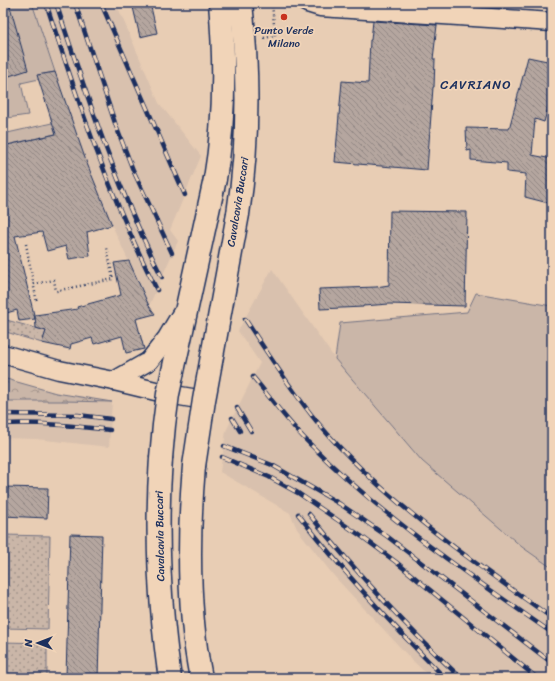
<svg xmlns="http://www.w3.org/2000/svg" width="555" height="681" font-family="Sriracha,sans-serif">
<style>
.built{fill:#d9c1ae}
.grass{fill:url(#grass-dots);stroke:#727283}
.forest{fill:url(#forest-crowns);stroke:#727283}
.green{fill:#cab6a8;stroke:#727283}
.building{fill:url(#building-back-hatch);stroke:#1b2f5e}
.lines{fill:none;stroke-linecap:round;stroke-linejoin:round}
.street-casing{stroke:#1b2f5e;stroke-width:21}
.secondary-casing{stroke:#1b2f5e;stroke-width:25}
.path{stroke:#1b2f5e;stroke-width:2.5;stroke-dasharray:1 3;stroke-linecap:butt}
.street{stroke:#f1d4b8;stroke-width:18}
.secondary{stroke:#f1d4b8;stroke-width:22}
.rail-casing{stroke:#1b2f5e;stroke-width:4.5}
.rail{stroke:#f1d4b8;stroke-width:3;stroke-dasharray:9;stroke-linecap:butt}
.street-bridge-casing{stroke:#1b2f5e;stroke-width:21;stroke-linecap:butt}
.secondary-bridge-casing{stroke:#1b2f5e;stroke-width:25;stroke-linecap:butt}
.street-bridge{stroke:#f1d4b8;stroke-width:18}
.secondary-bridge{stroke:#f1d4b8;stroke-width:22}
.poi-dot{fill:#c8321e;stroke:#f1d4b8;stroke-width:1.5}
.labels{text-anchor:middle;dominant-baseline:central;stroke-width:3.5;stroke-linejoin:round;paint-order:stroke}
.poi-label{font-size:11px;fill:#1b2f5e;stroke:#f1d4b8}
.street-label{font-size:11px;fill:#1b2f5e;stroke:#f1d4b8}
.quarter-label{font-size:13px;letter-spacing:1px;fill:#1b2f5e;stroke:#f1d4b8}
</style>
<defs>
<pattern id="grass-dots" width="8" height="8" patternUnits="userSpaceOnUse"><rect width="8" height="8" fill="#cab6a8"/><path d="M2 2h.1M6 6h.1" fill="none" stroke="#a3948c" stroke-width="1.8" stroke-linecap="round"/></pattern>
<pattern id="forest-crowns" width="20" height="18" patternUnits="userSpaceOnUse"><rect width="20" height="18" fill="#cab6a8"/><path d="M2 6a3 3 0 1 1 6 0M12 15a3 3 0 1 1 6 0" fill="none" stroke="#a3948c"/></pattern>
<pattern id="building-back-hatch" width="6" height="6" patternUnits="userSpaceOnUse"><rect width="6" height="6" fill="#b5a69f"/><path d="M-1 5l2 2M0 0l6 6M5-1l2 2" fill="none" stroke="#928885"/></pattern>
</defs>
<rect width="100%" height="100%" fill="#e8cdb4"/>
<filter id="ink" filterUnits="userSpaceOnUse"><feTurbulence type="fractalNoise" baseFrequency=".025" numOctaves="2"/><feDisplacementMap in="SourceGraphic" scale="8" xChannelSelector="R" yChannelSelector="G"/><feConvolveMatrix kernelMatrix="1 2 1 2 8 2 1 2 1" color-interpolation-filters="sRGB"/></filter>
<g filter="url(#ink)">
<g class="built">
<polygon points="32,3 116,3 159,103 201,156 170,230 178,241 149,306 112,225 86,161"/>
<polygon points="272,269 335,359 422,461 522,547 552,568 552,678 431,678 411,659 334,576 297,529 290,513 220,472 226,431 260,363 238,331"/>
<polygon points="3,401 63,401 112,402 109,447 36,439 3,438"/>
</g>
<g class="grass">
<polygon points="3,319 46,331 42,343 3,331"/>
<polygon points="3,535 50,536 48,629 3,628"/>
<polygon points="3,642 47,643 47,677 3,676"/>
</g>
<polygon class="forest" points="3,378 56,393 112,402 63,401 3,401"/>
<g class="green">
<polygon points="3,3 32,3 55,72 38,75 39,79 21,83 28,115 7,118 3,102"/>
<polygon points="69,113 64,132 3,146 3,134 52,123 51,118"/>
<polygon points="476,293 552,306 552,568 522,547 422,461 335,359 340,323 467,312"/>
</g>
<g class="building">
<polygon points="3,3 9,3 28,70 3,78"/>
<polygon points="132,3 150,3 157,33 140,37"/>
<polygon points="373,21 437,25 433,59 435,59 434,87 433,87 427,170 335,162 342,81 368,83 370,40 371,40"/>
<polygon points="528,57 552,62 552,93 544,122 535,119 532,155 552,159 552,204 525,197 526,174 507,172 507,163 471,160 471,150 467,151 466,128 509,129"/>
<polygon points="55,72 86,161 112,225 87,232 90,256 69,259 66,246 47,251 42,232 15,236 35,319 19,321 17,310 3,314 3,146 56,134 37,75"/>
<polygon points="390,211 467,212 465,306 389,304 363,306 363,307 320,309 319,289 376,287 389,285"/>
<polygon points="129,261 149,306 155,314 136,319 144,349 126,353 122,336 94,344 92,338 71,344 70,349 42,343 46,331 36,328 35,315 78,309 77,307 121,295 114,263"/>
<polygon points="3,487 48,488 47,518 3,516"/>
<polygon points="70,534 102,535 98,678 66,677"/>
</g>
<g class="lines">
<g class="street-casing">
<g id="street">
<polyline points="307,3 320,7 552,22"/>
<polyline points="3,354 59,370 114,381 168,394 204,400"/>
<polyline points="114,381 149,361"/>
</g>
</g>
<g class="secondary-casing">
<g id="secondary">
<path d="M 215,179 C 225,121 225,61 220,3"/>
<path d="M 238,214 C 249,142 249,75 241,3"/>
<path d="M 161,458 C 157,512 158,566 163,620 C 165,640 167,659 170,678"/>
<path d="M 194,466 C 188,536 187,608 201,678"/>
</g>
</g>
<g class="path">
<polyline points="264,38 275,36 272,3"/>
<polyline points="26,244 37,303"/>
<polyline points="34,284 54,280 56,291 113,279 107,248"/>
</g>
<use href="#street" class="street"/>
<use href="#secondary" class="secondary"/>
<g class="rail-casing">
<g id="rail">
<path d="M 46,3 C 78,101 110,198 157,290"/>
<path d="M 56,3 C 87,96 117,189 162,277"/>
<polyline points="75,3 116,126 133,170 172,253"/>
<polyline points="101,3 185,195"/>
<path d="M 245,319 C 268,354 291,390 318,423 C 382,499 472,561 552,618"/>
<path d="M 253,377 C 272,400 290,425 312,446 C 384,518 469,575 552,633"/>
<polyline points="237,408 251,431"/>
<polyline points="3,414 78,415 111,419"/>
<polyline points="232,418 240,431"/>
<path d="M 3,424 C 39,422 75,426 110,430"/>
<polyline points="224,446 272,465 340,504 388,537 552,663"/>
<polyline points="222,457 269,477 298,493 361,536 396,562 537,678"/>
<path d="M 298,514 C 344,573 392,625 445,678"/>
<path d="M 309,514 C 356,572 406,627 461,678"/>
</g>
</g>
<use href="#rail" class="rail"/>
<g class="street-bridge-casing">
<polyline id="street-bridge" points="149,361 167,338 182,313"/>
</g>
<g class="secondary-bridge-casing">
<g id="secondary-bridge">
<polyline points="161,458 164,425 168,394 215,179"/>
<polyline points="194,466 204,400 238,214"/>
</g>
</g>
<use href="#street-bridge" class="street-bridge"/>
<use href="#secondary-bridge" class="secondary-bridge"/>
</g>
</g>
<circle class="poi-dot" cx="284" cy="17" r="4"/>
<g class="labels">
<g class="poi-label">
<text x="284" y="30">Punto Verde<tspan x="284" dy="13">Milano</tspan></text>
</g>
<g class="street-label">
<text transform="translate(238 202) rotate(-81)">Cavalcavia Buccari</text>
<text transform="translate(160 536) rotate(-91)">Cavalcavia Buccari</text>
</g>
<g class="quarter-label">
<text x="476" y="84">CAVRIANO</text>
</g>
</g>
<rect width="555" height="681" fill="none" stroke="#f1d4b8" stroke-width="16"/>
<rect x="8" y="8" width="539" height="665" fill="none" stroke="#1b2f5e" stroke-width="1.5" filter="url(#ink)"/>
<g transform="translate(38 643) rotate(270)" stroke="#f1d4b8" stroke-width="3" paint-order="stroke">
<path d="M0-3L7 15L0 10L-7 15Z" fill="#1b2f5e"/>
<text y="-6" font-size="11" font-weight="bold" text-anchor="middle" fill="#1b2f5e">N</text>
</g>
</svg>
